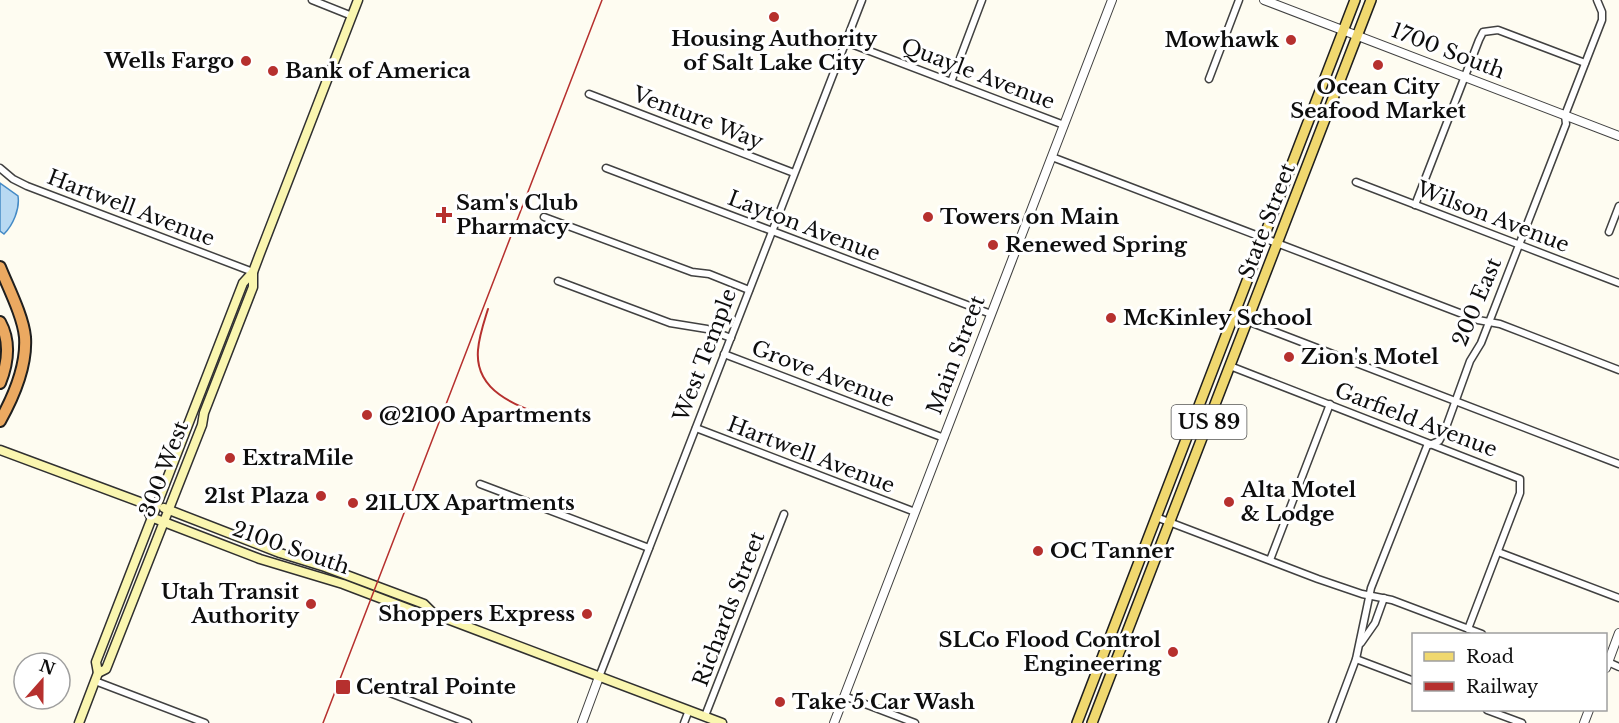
<svg xmlns="http://www.w3.org/2000/svg" width="1619" height="723" font-family="'Libre Baskerville',serif">
<style>
.water{fill:#b8d9f2;stroke:#448ac5;stroke-width:1.5}
.lines{fill:none;stroke-linecap:round;stroke-linejoin:round}
.minor-casing{stroke:#414141;stroke-width:9}
.tertiary-casing{stroke:#414141;stroke-width:10}
.secondary-casing{stroke:#303030;stroke-width:11}
.primary-casing{stroke:#1f1f1f;stroke-width:12}
.motorway-casing{stroke:#1f1f1f;stroke-width:14}
.minor{stroke:#fff;stroke-width:6}
.tertiary{stroke:#fff;stroke-width:8}
.secondary{stroke:#faf6b0;stroke-width:8}
.primary{stroke:#f0d86f;stroke-width:9}
.motorway{stroke:#eba961;stroke-width:10}
.tram{stroke:#b6302e;stroke-width:1.5}
.rail{stroke:#b6302e;stroke-width:2}
.poi-dot{fill:#b6302e;stroke:#fff;stroke-width:2}
.labels{text-anchor:middle;dominant-baseline:central;stroke-width:6;stroke-linejoin:round;paint-order:stroke}
.shield{fill:#fff;stroke:#565656;stroke-width:1.5}
.shield-label{font-size:20px;font-weight:bold;fill:#0e0e0e}
.poi-label{font-size:21px;font-weight:bold;fill:#0e0e0e;stroke:#fff;text-anchor:start}
.street-label{font-size:21px;fill:#0e0e0e;stroke:#fff}
</style>
<rect width="100%" height="100%" fill="#fefcf1"/>
<path class="water" d="M 0,183 L 18,196 C 20,209 13,225 4,234 L 0,231 Z"/>
<g class="lines">
<g class="minor-casing">
<g id="minor">
<polyline points="312,0 352,16"/>
<polyline points="846,42 1064,125"/>
<polyline points="1209,79 1239,0"/>
<polyline points="951,82 982,0"/>
<polyline points="589,94 794,173"/>
<polyline points="1052,157 1478,320 1500,324 1619,370"/>
<polyline points="0,168 13,179 27,186 253,272"/>
<polyline points="606,168 991,314"/>
<polyline points="1356,182 1619,283"/>
<polyline points="1415,205 1479,40 1483,32 1498,30 1585,63"/>
<polyline points="544,217 692,272 709,274 749,290"/>
<polyline points="1609,232 1619,206"/>
<polyline points="558,281 670,323 707,329 731,338"/>
<polyline points="1247,321 1619,464"/>
<polyline points="724,354 944,438"/>
<polyline points="1230,366 1520,479 1520,493 1468,629"/>
<polyline points="696,428 915,512"/>
<polyline points="480,484 649,548"/>
<polyline points="1156,517 1318,579 1362,594 1392,600 1482,634"/>
<polyline points="1498,552 1619,598"/>
<polyline points="1270,560 1330,404"/>
<polyline points="1361,643 1375,623 1384,598"/>
<polyline points="1356,659 1414,681"/>
<polyline points="1608,662 1619,667"/>
<polyline points="599,677 862,0"/>
<polyline points="95,681 205,723"/>
<polyline points="385,691 468,723"/>
<polyline points="844,696 915,723"/>
<polyline points="1487,710 1522,723"/>
<polyline points="705,716 784,514"/>
<polyline points="684,723 689,710"/>
<polyline points="1332,723 1356,659 1371,588 1427,446 1439,441 1445,430 1470,361 1481,343 1566,124 1565,115 1602,20 1602,12 1597,0"/>
</g>
</g>
<g class="tertiary-casing">
<g id="tertiary">
<polyline points="1264,0 1619,136"/>
<polyline points="1606,668 1619,633"/>
<polyline points="582,723 599,677"/>
<polyline points="834,723 1112,0"/>
<polyline points="1584,723 1589,710"/>
</g>
</g>
<g class="secondary-casing">
<g id="secondary">
<polyline points="0,450 148,505"/>
<polyline points="144,504 151,517 260,559 343,584 422,614 434,614 722,723"/>
<polyline points="164,508 280,553 325,567 424,604 434,614"/>
<polyline points="98,673 106,669 202,425 204,413 253,287 253,272 259,256 358,0"/>
<polyline points="79,723 98,673 96,662 243,283 253,272"/>
</g>
</g>
<g class="primary-casing">
<g id="primary">
<polyline points="1077,723 1355,0"/>
<polyline points="1092,723 1371,0"/>
</g>
</g>
<g class="motorway-casing">
<g id="motorway">
<path d="M 0,267 C 8,287 23,316 25,337 C 27,366 14,396 0,421"/>
<path d="M 0,322 C 11,342 8,363 0,383"/>
</g>
</g>
<use href="#minor" class="minor"/>
<use href="#tertiary" class="tertiary"/>
<use href="#secondary" class="secondary"/>
<use href="#primary" class="primary"/>
<use href="#motorway" class="motorway"/>
<polyline class="tram" points="323,723 602,0"/>
<path class="rail" d="M 488,309 C 484,322 479,336 478,350 C 474,397 528,409 562,422"/>
</g>
<g class="poi-dot">
<circle cx="774" cy="17" r="6"/>
<circle cx="1291" cy="40" r="6"/>
<circle cx="246" cy="61" r="6"/>
<circle cx="1378" cy="65" r="6"/>
<circle cx="273" cy="71" r="6"/>
<path d="M441 206h6v6h6v6h-6v6h-6v-6h-6v-6h6z"/>
<circle cx="928" cy="217" r="6"/>
<circle cx="993" cy="245" r="6"/>
<circle cx="1111" cy="318" r="6"/>
<circle cx="1289" cy="357" r="6"/>
<circle cx="367" cy="415" r="6"/>
<circle cx="230" cy="458" r="6"/>
<circle cx="321" cy="496" r="6"/>
<circle cx="1229" cy="502" r="6"/>
<circle cx="353" cy="503" r="6"/>
<circle cx="1038" cy="551" r="6"/>
<circle cx="311" cy="604" r="6"/>
<circle cx="587" cy="614" r="6"/>
<circle cx="1173" cy="652" r="6"/>
<rect x="335" y="679" width="16" height="16" rx="3"/>
<circle cx="780" cy="702" r="6"/>
</g>
<g class="labels">
<rect class="shield" x="1171.5" y="405" width="75" height="34" rx="4.5"/>
<g class="shield-label">
<text x="1209" y="422">US 89</text>
</g>
<g class="poi-label">
<text x="774" y="39" text-anchor="middle">Housing Authority<tspan x="774" dy="24">of Salt Lake City</tspan></text>
<text x="1279" y="40" text-anchor="end">Mowhawk</text>
<text x="234" y="61" text-anchor="end">Wells Fargo</text>
<text x="285" y="71">Bank of America</text>
<text x="1378" y="87" text-anchor="middle">Ocean City<tspan x="1378" dy="24">Seafood Market</tspan></text>
<text x="456" y="203">Sam's Club<tspan x="456" dy="24">Pharmacy</tspan></text>
<text x="940" y="217">Towers on Main</text>
<text x="1005" y="245">Renewed Spring</text>
<text x="1123" y="318">McKinley School</text>
<text x="1301" y="357">Zion's Motel</text>
<text x="379" y="415">@2100 Apartments</text>
<text x="242" y="458">ExtraMile</text>
<text x="1241" y="490">Alta Motel<tspan x="1241" dy="24">&amp; Lodge</tspan></text>
<text x="309" y="496" text-anchor="end">21st Plaza</text>
<text x="365" y="503">21LUX Apartments</text>
<text x="1050" y="551">OC Tanner</text>
<text x="299" y="592" text-anchor="end">Utah Transit<tspan x="299" dy="24">Authority</tspan></text>
<text x="575" y="614" text-anchor="end">Shoppers Express</text>
<text x="1161" y="640" text-anchor="end">SLCo Flood Control<tspan x="1161" dy="24">Engineering</tspan></text>
<text x="356" y="687">Central Pointe</text>
<text x="792" y="702">Take 5 Car Wash</text>
</g>
<g class="street-label">
<text transform="translate(1448 51) rotate(21)">1700 South</text>
<text transform="translate(978 74) rotate(21)">Quayle Avenue</text>
<text transform="translate(698 118) rotate(21)">Venture Way</text>
<text transform="translate(131 208) rotate(21)">Hartwell Avenue</text>
<text transform="translate(1493 217) rotate(21)">Wilson Avenue</text>
<text transform="translate(1267 221) rotate(-69)">State Street</text>
<text transform="translate(804 226) rotate(21)">Layton Avenue</text>
<text transform="translate(1477 302) rotate(-67)">200 East</text>
<text transform="translate(705 355) rotate(-69)">West Temple</text>
<text transform="translate(956 355) rotate(-69)">Main Street</text>
<text transform="translate(823 374) rotate(21)">Grove Avenue</text>
<text transform="translate(1416 420) rotate(21)">Garfield Avenue</text>
<text transform="translate(811 455) rotate(21)">Hartwell Avenue</text>
<text transform="translate(164 469) rotate(-69)">300 West</text>
<text transform="translate(291 548) rotate(19)">2100 South</text>
<text transform="translate(729 609) rotate(-69)">Richards Street</text>
</g>
</g>
<rect x="1412" y="633" width="195" height="78" fill="#ffffff" stroke="#9f9f9f" stroke-width="1.5"/>
<rect x="1424" y="652" width="30" height="9" fill="#f0d86f" stroke="#9f9f9f" stroke-width="1.5"/>
<text x="1466" y="663" font-size="18" fill="#0e0e0e">Road</text>
<rect x="1424" y="682" width="30" height="9" fill="#b6302e" stroke="#9f9f9f" stroke-width="1.5"/>
<text x="1466" y="693" font-size="18" fill="#0e0e0e">Railway</text>
<g transform="translate(42 681) rotate(21)"><circle r="28" fill="#ffffff" stroke="#9f9f9f" stroke-width="1.5"/>
<path d="M0-4.5L10 22L0 15L-10 22Z" fill="#b6302e"/>
<text y="-9" font-size="16" font-weight="bold" text-anchor="middle" fill="#0e0e0e">N</text>
</g>
</svg>
